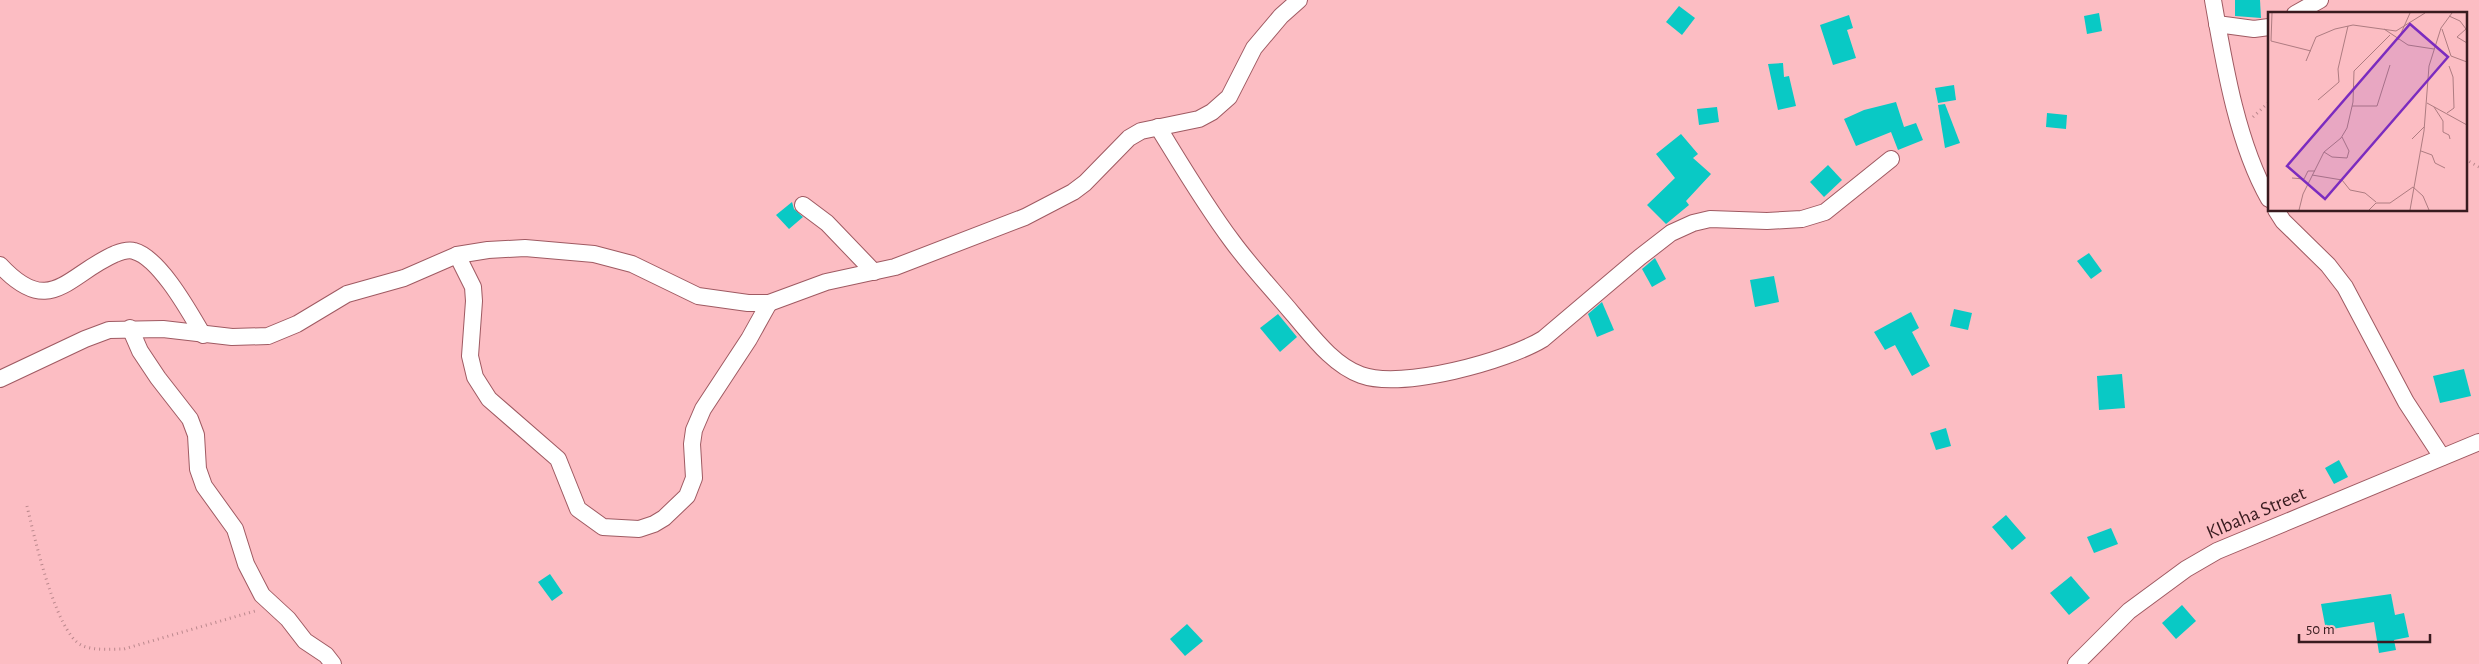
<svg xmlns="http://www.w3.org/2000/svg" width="2479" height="664" font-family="'Alegreya Sans',sans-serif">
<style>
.building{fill:#09c9c5}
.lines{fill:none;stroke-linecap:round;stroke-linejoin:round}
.minor-casing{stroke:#9f5a62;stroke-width:18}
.path{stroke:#bb888d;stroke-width:3;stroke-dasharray:1 4;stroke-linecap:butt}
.minor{stroke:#fff;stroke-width:16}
.labels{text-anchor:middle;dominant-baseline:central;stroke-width:4.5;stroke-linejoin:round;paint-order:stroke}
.street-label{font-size:20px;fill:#381b1f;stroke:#fcbdc3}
.inset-road{fill:none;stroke:#ae7c81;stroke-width:1}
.view{fill:#7b2cbf;fill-opacity:0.15;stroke:#7b2cbf;stroke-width:2.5}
.inset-edge{fill:none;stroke:#381b1f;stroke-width:2.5}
</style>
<rect width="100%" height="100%" fill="#fcbdc3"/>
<g class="building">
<polygon points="2235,0 2260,0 2261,18 2235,16"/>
<polygon points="1679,6 1695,18 1682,35 1666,22"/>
<polygon points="2099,13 2102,31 2087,34 2084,16"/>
<polygon points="1849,15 1853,28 1847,30 1856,58 1833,65 1820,25"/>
<polygon points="1783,63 1784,77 1789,76 1796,106 1778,110 1768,64"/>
<polygon points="1954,85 1956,100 1938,103 1935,88"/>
<polygon points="1896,102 1904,127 1916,123 1923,140 1898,150 1891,132 1856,146 1844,119 1864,110"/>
<polygon points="1945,104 1960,143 1945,148 1938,105"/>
<polygon points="1717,107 1719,122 1699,125 1697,109"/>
<polygon points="2047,113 2067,115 2066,129 2046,127"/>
<polygon points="1681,134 1698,154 1693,158 1711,174 1686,201 1689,205 1666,224 1647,205 1675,178 1656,154"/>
<polygon points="1828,165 1842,180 1824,197 1810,182"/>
<polygon points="792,202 794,209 803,217 789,229 776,215"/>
<polygon points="2089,253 2102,271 2091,279 2077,261"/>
<polygon points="1655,258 1666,279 1652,287 1642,269"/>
<polygon points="1774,276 1779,302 1755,307 1750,280"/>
<polygon points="1602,302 1614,330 1597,337 1588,314"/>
<polygon points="1954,309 1972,313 1968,330 1950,326"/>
<polygon points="1911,312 1919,328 1912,332 1930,366 1912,376 1895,345 1885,350 1874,332"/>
<polygon points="1278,314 1297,337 1280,352 1260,328"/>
<polygon points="2464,369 2471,396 2440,403 2433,376"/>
<polygon points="2122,374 2125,408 2099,410 2097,376"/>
<polygon points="1946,428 1951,446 1936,450 1930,433"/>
<polygon points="2339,460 2348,477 2334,484 2325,468"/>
<polygon points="2006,515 2026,538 2012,550 1992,527"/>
<polygon points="2111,528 2118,544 2094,553 2087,537"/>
<polygon points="550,574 563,593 552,601 538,582"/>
<polygon points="2071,576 2090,598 2069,615 2050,593"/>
<polygon points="2391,594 2395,615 2404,613 2409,637 2394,640 2396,650 2379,653 2374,622 2326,630 2321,604"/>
<polygon points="2182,605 2196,621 2176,639 2162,623"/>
<polygon points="1187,624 1203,641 1185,656 1170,639"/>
</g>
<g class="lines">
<g class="minor-casing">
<g id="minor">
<path d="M 2213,0 C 2224,63 2237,143 2269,199"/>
<polyline points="2295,14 2320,0"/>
<polyline points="2217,24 2254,29 2269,27"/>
<path d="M 1158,127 C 1182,166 1205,205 1232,241 C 1251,267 1273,290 1293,314 C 1312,336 1333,365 1361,375 C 1402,390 1507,361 1543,339 L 1640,257 L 1671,233 L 1693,223 L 1710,219 L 1767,221 L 1802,219 L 1825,212 L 1891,159"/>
<polyline points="803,205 827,223 874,272"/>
<polyline points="2276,210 2283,221 2328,265 2345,287 2406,402 2442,457"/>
<polyline points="457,255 473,287 474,301 470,356 475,377 489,399 558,459 578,509 603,527 639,529 654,524 664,518 687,496 694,478 692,444 694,430 703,409 749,339 769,303"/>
<path d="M 0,265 C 50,319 67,275 115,254 C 120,252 128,249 134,251 C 160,258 190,313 203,335"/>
<polyline points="130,328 140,351 158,378 190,419 196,435 198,469 204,486 235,529 246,564 262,595 288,619 305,641 326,655 333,664"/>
<polyline points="0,379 85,339 109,330 163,329 232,337 268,336 297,324 347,294 404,278 457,255 488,250 525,248 594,254 632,264 698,296 748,303 769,303 826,282 895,267 1025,217 1073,192 1085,183 1129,138 1141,131 1199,119 1212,112 1229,97 1254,48 1281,16 1299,0"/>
<polyline points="2076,664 2129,611 2186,569 2217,551 2479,442"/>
</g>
</g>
<g class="path">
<polyline points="2253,117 2269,102"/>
<polyline points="2465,159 2479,167"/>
<path d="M 27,506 C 34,535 55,631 81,645 C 93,651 111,649 124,649 L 255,611"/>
</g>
<use href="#minor" class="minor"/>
</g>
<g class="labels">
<g class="street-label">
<text transform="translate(2256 513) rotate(-23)">KIbaha Street</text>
</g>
</g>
<g transform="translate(2268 12)">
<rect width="199" height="199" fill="#fcbdc3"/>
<path class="inset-road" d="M 4,1 L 3,29 L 43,39M 181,4 L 192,9 L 198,17M 116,17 L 140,33 L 166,37M 174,17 L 183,44 L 199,50M 198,17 L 189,25 L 199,31M 130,28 L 142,1M 38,49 L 48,25 L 67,17 L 85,13 L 128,19 L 157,1M 50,88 L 71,70 L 70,57 L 80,14M 159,91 L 199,113M 84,94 L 109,94 L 122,53M 166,95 L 175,109 L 175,120 L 181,123 L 182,127M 179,101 L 186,96 L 185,65 L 181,54M 144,127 L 156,115M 153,139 L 164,143 L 167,151 L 177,156M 56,140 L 64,145 L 79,146 L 81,139 L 74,125M 44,163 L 74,168 L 82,178 L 97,181 L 108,190M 24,166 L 36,167 L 40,159 L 47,159M 31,198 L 35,182 L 56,140 L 73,126 L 79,116 L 85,90 L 86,59 L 122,23M 101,198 L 108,191 L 122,191 L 145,175 L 155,184 L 161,198M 142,198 L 156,119 L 161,54 L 173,16 L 184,1"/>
<path class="view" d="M 142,12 L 180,45 L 57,187 L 19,154 Z"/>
<rect width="199" height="199" class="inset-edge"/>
</g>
<path d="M2299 634v8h131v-8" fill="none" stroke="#381b1f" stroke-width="2.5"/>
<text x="2306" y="634" font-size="15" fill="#381b1f" stroke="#fcbdc3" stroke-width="4" paint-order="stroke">50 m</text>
</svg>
